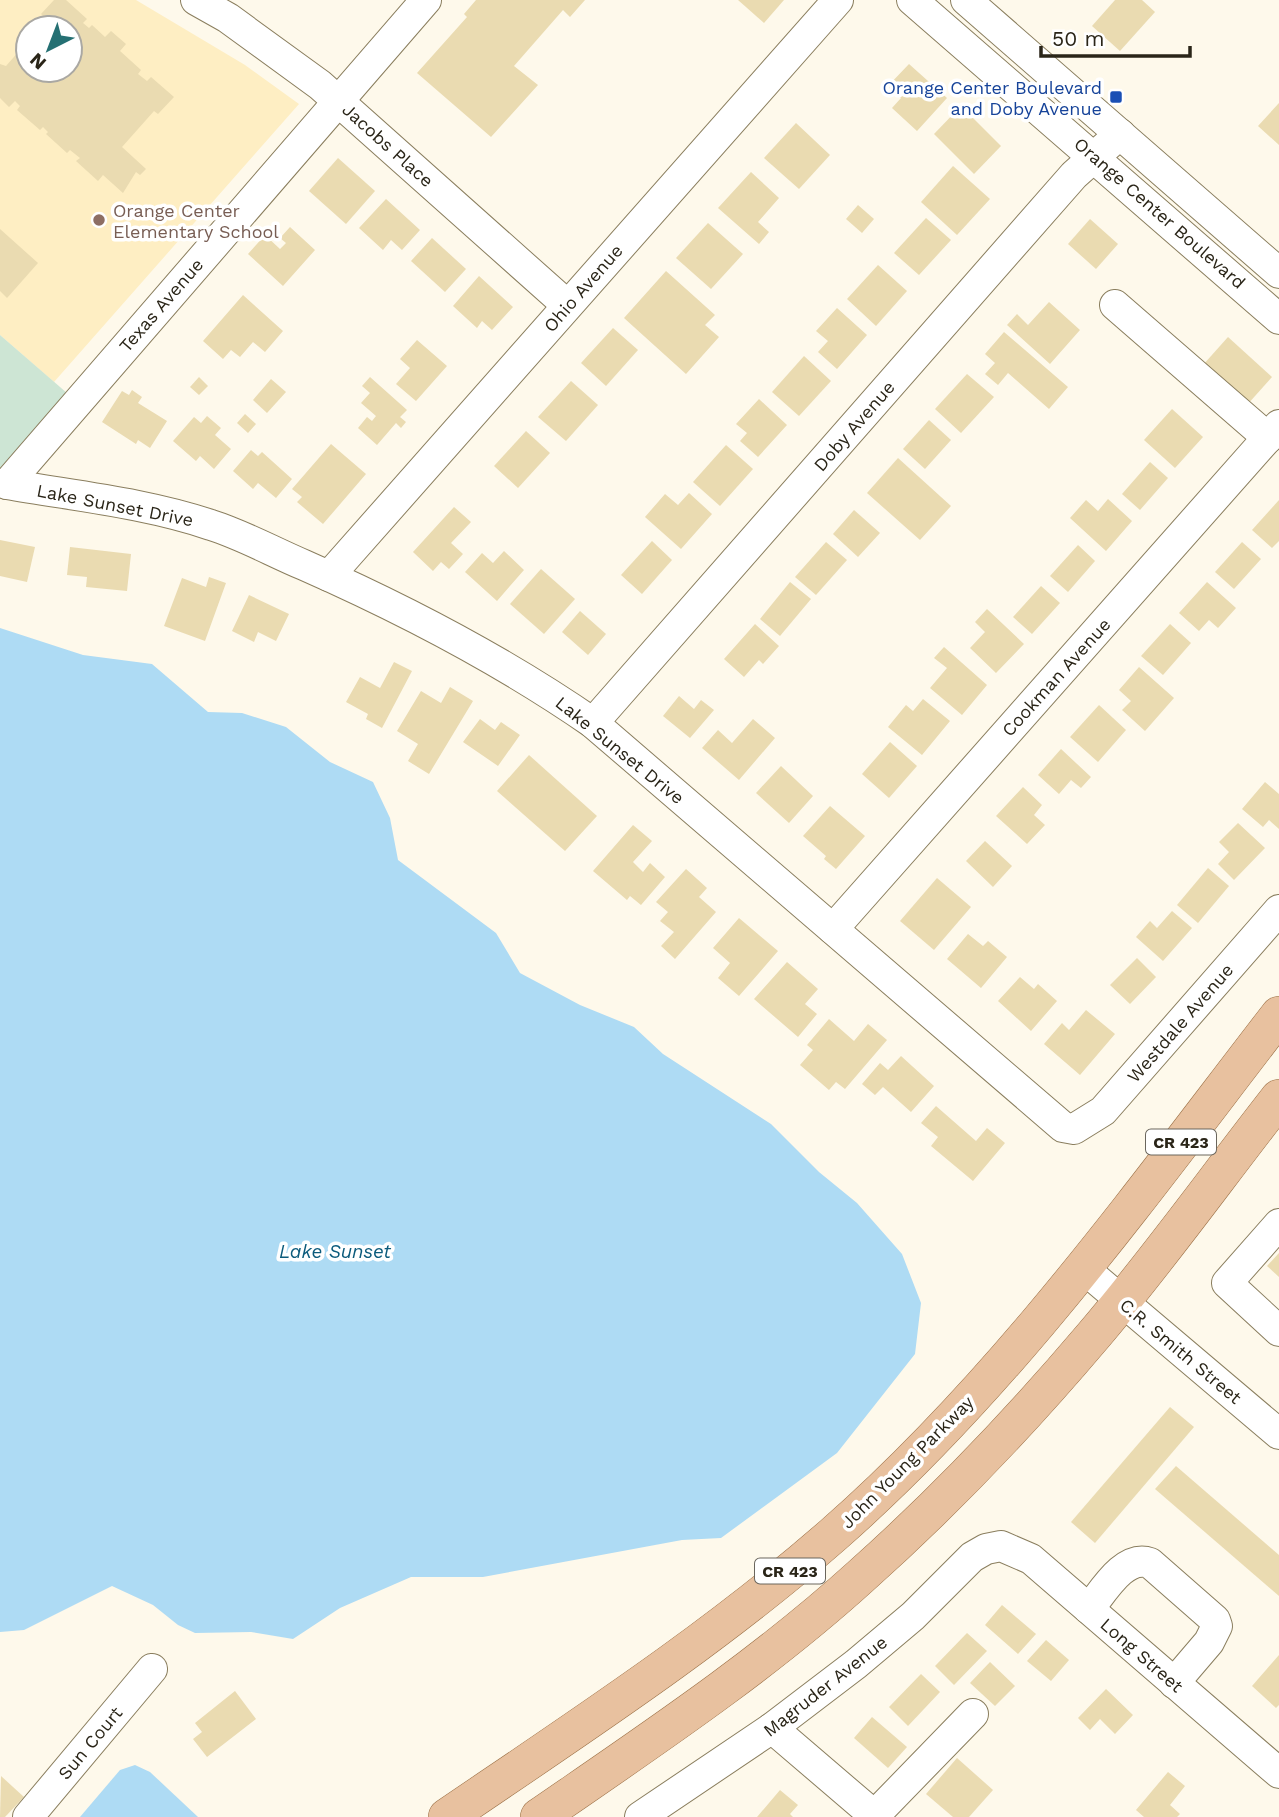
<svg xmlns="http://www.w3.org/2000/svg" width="1279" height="1817" font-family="'Work Sans',sans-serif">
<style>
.built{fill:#feeec3;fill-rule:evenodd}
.green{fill:#cde5d4}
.water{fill:#aedbf4}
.building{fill:#eadbb1}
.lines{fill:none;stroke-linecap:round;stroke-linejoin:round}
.minor-casing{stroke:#8a7e5e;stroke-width:32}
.major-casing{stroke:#9b7046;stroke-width:38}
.minor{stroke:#fff;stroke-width:30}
.major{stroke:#e8c19f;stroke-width:37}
.transit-dot{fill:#1a4fb4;stroke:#fff;stroke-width:2.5}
.education-dot{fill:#8d6e63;stroke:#fff;stroke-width:2.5}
.labels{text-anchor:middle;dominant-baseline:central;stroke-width:7;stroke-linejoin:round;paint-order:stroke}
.shield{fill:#fff;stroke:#6a665d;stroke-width:2}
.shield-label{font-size:16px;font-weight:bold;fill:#2a2518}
.transit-label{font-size:18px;fill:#164399;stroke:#fff;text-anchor:end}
.street-label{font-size:18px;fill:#2a2518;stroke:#fff}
.education-label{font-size:18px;fill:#785e54;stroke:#fff;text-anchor:start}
.water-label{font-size:19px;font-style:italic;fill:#0c5b7c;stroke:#fff}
</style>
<rect width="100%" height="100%" fill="#fef9eb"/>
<path class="built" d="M 0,0 L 136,0 L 245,65 L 299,104 L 54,382 L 0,335 ZM 28,28 L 70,28 L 70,70 L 28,70 Z"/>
<polygon class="green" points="0,335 75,400 0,485"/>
<g class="water">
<polygon points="0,628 83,655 152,664 208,712 242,713 286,727 330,762 373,782 390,818 398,860 496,933 520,973 580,1005 634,1027 663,1054 771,1124 819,1172 857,1203 902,1254 921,1303 915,1354 837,1453 721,1538 682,1540 483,1577 411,1577 340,1608 293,1639 251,1632 195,1633 178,1625 153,1605 112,1586 24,1630 0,1632"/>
<polygon points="135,1765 150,1772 198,1817 80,1817 120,1770"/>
</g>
<g class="building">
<polygon points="54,0 66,0 87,19 83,23 89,28 92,25 105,37 111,31 126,44 120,51 141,70 138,74 147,81 151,77 174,97 158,114 154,111 122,147 146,169 140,175 136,172 123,193 103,175 98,181 76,161 80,158 70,150 67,153 46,134 48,132 43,127 40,130 17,110 20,106 15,101 9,107 0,98 0,64 6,66 28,41 28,70 70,70 70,28 40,28 47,20 41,14"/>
<polygon points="476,0 585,0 570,17 563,10 514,66 538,85 491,137 417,73 467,17 464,14"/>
<polygon points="738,0 784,0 764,23"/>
<polygon points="1115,0 1142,0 1155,12 1120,51 1092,26"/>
<polygon points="909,64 947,98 917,131 892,108 901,98 888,86"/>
<polygon points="1279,103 1279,145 1258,126"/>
<polygon points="961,106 1001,146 974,174 934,134"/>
<polygon points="796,123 830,155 799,189 764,158"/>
<polygon points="338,158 375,191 346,224 309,191"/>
<polygon points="953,166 990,199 957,235 921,202"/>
<polygon points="751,172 779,198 758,222 769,232 759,244 718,208"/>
<polygon points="386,199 420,230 402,250 391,240 383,250 359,228"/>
<polygon points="858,205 874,219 862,233 846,219"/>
<polygon points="926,218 951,240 919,275 894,253"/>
<polygon points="1090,219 1118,244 1096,269 1068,244"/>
<polygon points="708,223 743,254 711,289 676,258"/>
<polygon points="290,227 315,250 283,286 248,254 265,235 280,249 286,243 280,238"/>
<polygon points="0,229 38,263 7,298 0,291"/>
<polygon points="432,238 466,269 445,292 411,261"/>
<polygon points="878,265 907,291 876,326 847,299"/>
<polygon points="666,271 715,315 705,325 719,337 686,374 624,318"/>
<polygon points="479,276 513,307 492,330 482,321 477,328 453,306"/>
<polygon points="243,295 283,331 265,352 253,342 240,357 231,350 223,359 203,341"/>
<polygon points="1049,302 1080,330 1050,364 1007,325 1017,314 1028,325"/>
<polygon points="837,308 867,335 837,369 818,352 828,341 816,331"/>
<polygon points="613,328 638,350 606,386 581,363"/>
<polygon points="1004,332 1068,387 1049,409 1008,373 998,385 985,374 995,363 985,354"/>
<polygon points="1228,337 1272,377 1247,405 1203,365"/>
<polygon points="417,340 447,366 416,401 396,384 410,368 400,359"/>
<polygon points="804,356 831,381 799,416 772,392"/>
<polygon points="967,374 994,397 961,433 935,409"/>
<polygon points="199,377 208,386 199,395 190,387"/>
<polygon points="370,377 407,410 400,417 406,422 401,428 396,423 377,445 358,428 367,417 372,421 376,416 361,403 370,393 362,386"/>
<polygon points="271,379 286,392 267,413 253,400"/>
<polygon points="571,381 598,405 566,441 538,417"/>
<polygon points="132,390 142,397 138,403 167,421 150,448 138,440 136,444 102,422 122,391 129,395"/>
<polygon points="759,399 787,425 758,457 740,441 747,433 736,424"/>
<polygon points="1172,409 1203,437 1175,468 1144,440"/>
<polygon points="245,414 256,424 248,433 237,423"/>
<polygon points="207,416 221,428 215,435 231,449 214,469 200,456 196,461 173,441 194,417 201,423"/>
<polygon points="929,420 951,440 925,469 903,449"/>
<polygon points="526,431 550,453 518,488 494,466"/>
<polygon points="331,444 366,474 323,524 297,502 302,497 292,489"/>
<polygon points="726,445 753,469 720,506 693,482"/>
<polygon points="251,450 258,456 262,452 292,479 276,498 258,483 253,489 233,471"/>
<polygon points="898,458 951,506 920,540 867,493"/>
<polygon points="1150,462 1168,478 1140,510 1122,494"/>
<polygon points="689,493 712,514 681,549 645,517 665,494 678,505"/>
<polygon points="1108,499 1132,521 1106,551 1070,518 1086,500 1098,511"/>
<polygon points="1279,500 1279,541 1272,548 1252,530"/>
<polygon points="454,507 471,522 451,543 463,554 449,569 441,562 433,571 413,552"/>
<polygon points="854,510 880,533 858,557 833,534"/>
<polygon points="0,540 35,547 27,582 0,576"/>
<polygon points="652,541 672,560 642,594 621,575"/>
<polygon points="826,542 847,560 816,595 795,577"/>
<polygon points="1242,542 1261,559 1234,589 1215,572"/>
<polygon points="1078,545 1095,561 1068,592 1050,576"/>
<polygon points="70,547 131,554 127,591 86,587 87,577 67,575"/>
<polygon points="504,551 524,570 497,601 465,572 482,553 493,563"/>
<polygon points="541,569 575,599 544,634 510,604"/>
<polygon points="209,577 226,583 205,641 164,626 182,578 206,587"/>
<polygon points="790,582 811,599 780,636 760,619"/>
<polygon points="1207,582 1236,608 1218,628 1209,620 1199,631 1179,613"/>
<polygon points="1041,586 1060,603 1032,634 1013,617"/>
<polygon points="249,595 289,614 276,641 258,632 254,642 232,631"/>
<polygon points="987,609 1024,644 996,673 970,648 985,632 975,622"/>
<polygon points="580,611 606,634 588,655 562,632"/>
<polygon points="755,624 779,646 763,664 759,660 744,677 724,659"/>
<polygon points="1170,624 1191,643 1163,675 1141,656"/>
<polygon points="944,647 987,685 962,715 930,688 947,668 934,658"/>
<polygon points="394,662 412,671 382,728 366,719 368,714 346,702 360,677 380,688"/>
<polygon points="1139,667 1174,698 1145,731 1122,710 1131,701 1119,690"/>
<polygon points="450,687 473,701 429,774 408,761 418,744 397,731 421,691 441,703"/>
<polygon points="679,696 694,709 701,700 714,710 690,738 663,716"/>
<polygon points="923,699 950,721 922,755 888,727 906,705 913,711"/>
<polygon points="1099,705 1126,730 1098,762 1070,737"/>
<polygon points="480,719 495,730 501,722 520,735 498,766 463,742"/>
<polygon points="753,719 775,738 739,780 702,748 718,730 732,743"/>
<polygon points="890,742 917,766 889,798 862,774"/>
<polygon points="1061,749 1091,777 1081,788 1071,780 1059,794 1038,775"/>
<polygon points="529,755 597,816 565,851 497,791"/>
<polygon points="781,766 813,796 789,823 756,793"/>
<polygon points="1265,782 1279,794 1279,829 1269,820 1263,827 1242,809"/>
<polygon points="1023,787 1042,805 1034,815 1045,825 1027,844 996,816"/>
<polygon points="830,806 865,836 836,869 824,859 826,856 803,836"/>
<polygon points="1238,823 1265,848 1234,880 1218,864 1229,852 1219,842"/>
<polygon points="633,825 652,841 633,862 643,872 650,863 665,877 641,905 630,896 627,900 593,871"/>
<polygon points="985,841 1012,866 993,887 966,861"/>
<polygon points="1208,868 1229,886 1198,923 1177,905"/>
<polygon points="686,869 707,888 699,897 716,912 675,959 661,946 674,932 660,921 668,912 656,902"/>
<polygon points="937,878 971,907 934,950 900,921"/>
<polygon points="1172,911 1192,928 1163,961 1136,937 1150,921 1157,928"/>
<polygon points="739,918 778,951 739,996 718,978 730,963 713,948"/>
<polygon points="968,934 983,946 988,941 1007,957 981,988 947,959"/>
<polygon points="1137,958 1156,977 1130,1004 1110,985"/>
<polygon points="787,962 818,989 805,1004 817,1014 798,1037 754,999"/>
<polygon points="1020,977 1034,989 1038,984 1057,1001 1031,1031 998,1001"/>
<polygon points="1086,1010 1115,1034 1080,1075 1044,1044 1062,1023 1069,1030"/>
<polygon points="829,1019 854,1041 868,1024 887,1040 845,1089 836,1082 829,1090 800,1065 813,1050 807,1045"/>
<polygon points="901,1056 934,1086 911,1112 883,1087 875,1095 862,1084 880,1063 888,1070"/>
<polygon points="936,1106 976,1141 987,1128 1005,1143 973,1181 931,1146 938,1137 921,1123"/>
<polygon points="1279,1253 1279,1277 1267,1266"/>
<polygon points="1170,1407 1194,1427 1095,1543 1071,1522"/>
<polygon points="1176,1466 1279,1555 1279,1596 1155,1489"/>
<polygon points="1002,1605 1036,1634 1018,1654 985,1625"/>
<polygon points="967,1633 987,1651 954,1685 935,1666"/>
<polygon points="1046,1640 1069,1660 1051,1681 1027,1661"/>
<polygon points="1279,1655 1279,1705 1276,1708 1252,1686"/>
<polygon points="990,1662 1015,1686 995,1706 970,1683"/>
<polygon points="921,1674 940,1692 908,1726 889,1707"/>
<polygon points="1106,1689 1133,1715 1115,1734 1100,1719 1090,1730 1078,1718"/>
<polygon points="235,1691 256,1719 207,1757 193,1739 202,1732 195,1723"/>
<polygon points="872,1717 907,1747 888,1768 854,1738"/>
<polygon points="957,1758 993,1790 969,1817 953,1817 926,1794"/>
<polygon points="1168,1772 1185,1786 1170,1805 1180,1814 1177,1817 1144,1817 1136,1810"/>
<polygon points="1,1776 24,1797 5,1817 0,1817"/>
<polygon points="780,1790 798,1805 790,1814 793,1817 757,1817"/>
</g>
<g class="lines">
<g class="minor-casing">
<g id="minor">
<polyline points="196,0 228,18 320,85 567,305"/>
<polyline points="912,0 1279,319"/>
<polyline points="966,0 1279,273"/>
<polyline points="1115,305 1268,438"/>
<path d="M 7,484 C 75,496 146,503 211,525 C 243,535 273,552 304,565 C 406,610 502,660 593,723 L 1063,1127 L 1074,1129 L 1103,1111 L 1279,910"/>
<polyline points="7,484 426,0"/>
<polyline points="329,576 838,0"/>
<polyline points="593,723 1074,175 1120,134"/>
<polyline points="833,929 1279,425"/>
<polyline points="1279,1224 1227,1283 1279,1331"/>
<polyline points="1083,1268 1279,1434"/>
<path d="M 1089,1609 C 1103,1592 1124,1554 1150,1563 L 1215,1620 L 1217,1626 L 1209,1642 L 1174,1683"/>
<polyline points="772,1728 876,1817"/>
<polyline points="874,1816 973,1714"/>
<polyline points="28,1817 152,1669"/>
<polyline points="640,1817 772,1728 856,1664 913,1616 972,1557 986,1549 1001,1546 1031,1559 1279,1773"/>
</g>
</g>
<g class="major-casing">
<g id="major">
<path d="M 447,1817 C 579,1727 713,1640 834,1534 C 1006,1383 1140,1195 1279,1015"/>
<path d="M 539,1817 C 649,1741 762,1666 861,1576 C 944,1502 1021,1421 1093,1336 C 1158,1260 1217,1177 1279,1098"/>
</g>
</g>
<use href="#minor" class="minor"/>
<use href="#major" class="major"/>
</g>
<rect class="transit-dot" x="1109" y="90" width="14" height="14" rx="3.5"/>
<circle class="education-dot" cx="99" cy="220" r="7"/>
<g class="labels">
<g class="shield">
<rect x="1146" y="1129.5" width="70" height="25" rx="5"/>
<rect x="755" y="1558.5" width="70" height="25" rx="5"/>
</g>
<g class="shield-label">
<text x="1181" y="1142">CR 423</text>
<text x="790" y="1571">CR 423</text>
</g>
<g class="transit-label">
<text x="1102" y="87">Orange Center Boulevard<tspan x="1102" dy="21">and Doby Avenue</tspan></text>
</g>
<g class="street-label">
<text transform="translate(388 145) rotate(42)">Jacobs Place</text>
<text transform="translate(1160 213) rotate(41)">Orange Center Boulevard</text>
<text transform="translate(583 288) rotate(-49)">Ohio Avenue</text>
<text transform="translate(161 305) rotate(-49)">Texas Avenue</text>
<text transform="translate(854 426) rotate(-49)">Doby Avenue</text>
<text transform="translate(115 505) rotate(11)">Lake Sunset Drive</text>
<text transform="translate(1056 677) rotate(-48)">Cookman Avenue</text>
<text transform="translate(620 750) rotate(39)">Lake Sunset Drive</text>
<text transform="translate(1180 1023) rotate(-49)">Westdale Avenue</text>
<text transform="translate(1181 1351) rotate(40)">C.R. Smith Street</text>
<text transform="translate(907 1462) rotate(-45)">John Young Parkway</text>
<text transform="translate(1142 1655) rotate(41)">Long Street</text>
<text transform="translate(825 1686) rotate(-38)">Magruder Avenue</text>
<text transform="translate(90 1743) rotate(-50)">Sun Court</text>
</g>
<g class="education-label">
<text x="113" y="210">Orange Center<tspan x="113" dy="21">Elementary School</tspan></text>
</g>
<g class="water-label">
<text x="335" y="1251">Lake Sunset</text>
</g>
</g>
<g transform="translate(49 49) rotate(222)"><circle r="33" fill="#ffffff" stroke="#aaa8a3" stroke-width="2"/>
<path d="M0-5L12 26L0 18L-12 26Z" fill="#257073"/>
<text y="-10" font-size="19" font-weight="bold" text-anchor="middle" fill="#2a2518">N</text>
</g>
<path d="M1041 46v10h149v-10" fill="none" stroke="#2a2518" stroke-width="3.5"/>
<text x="1052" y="46" font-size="21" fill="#2a2518" stroke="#ffffff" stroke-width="5" paint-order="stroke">50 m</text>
</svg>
